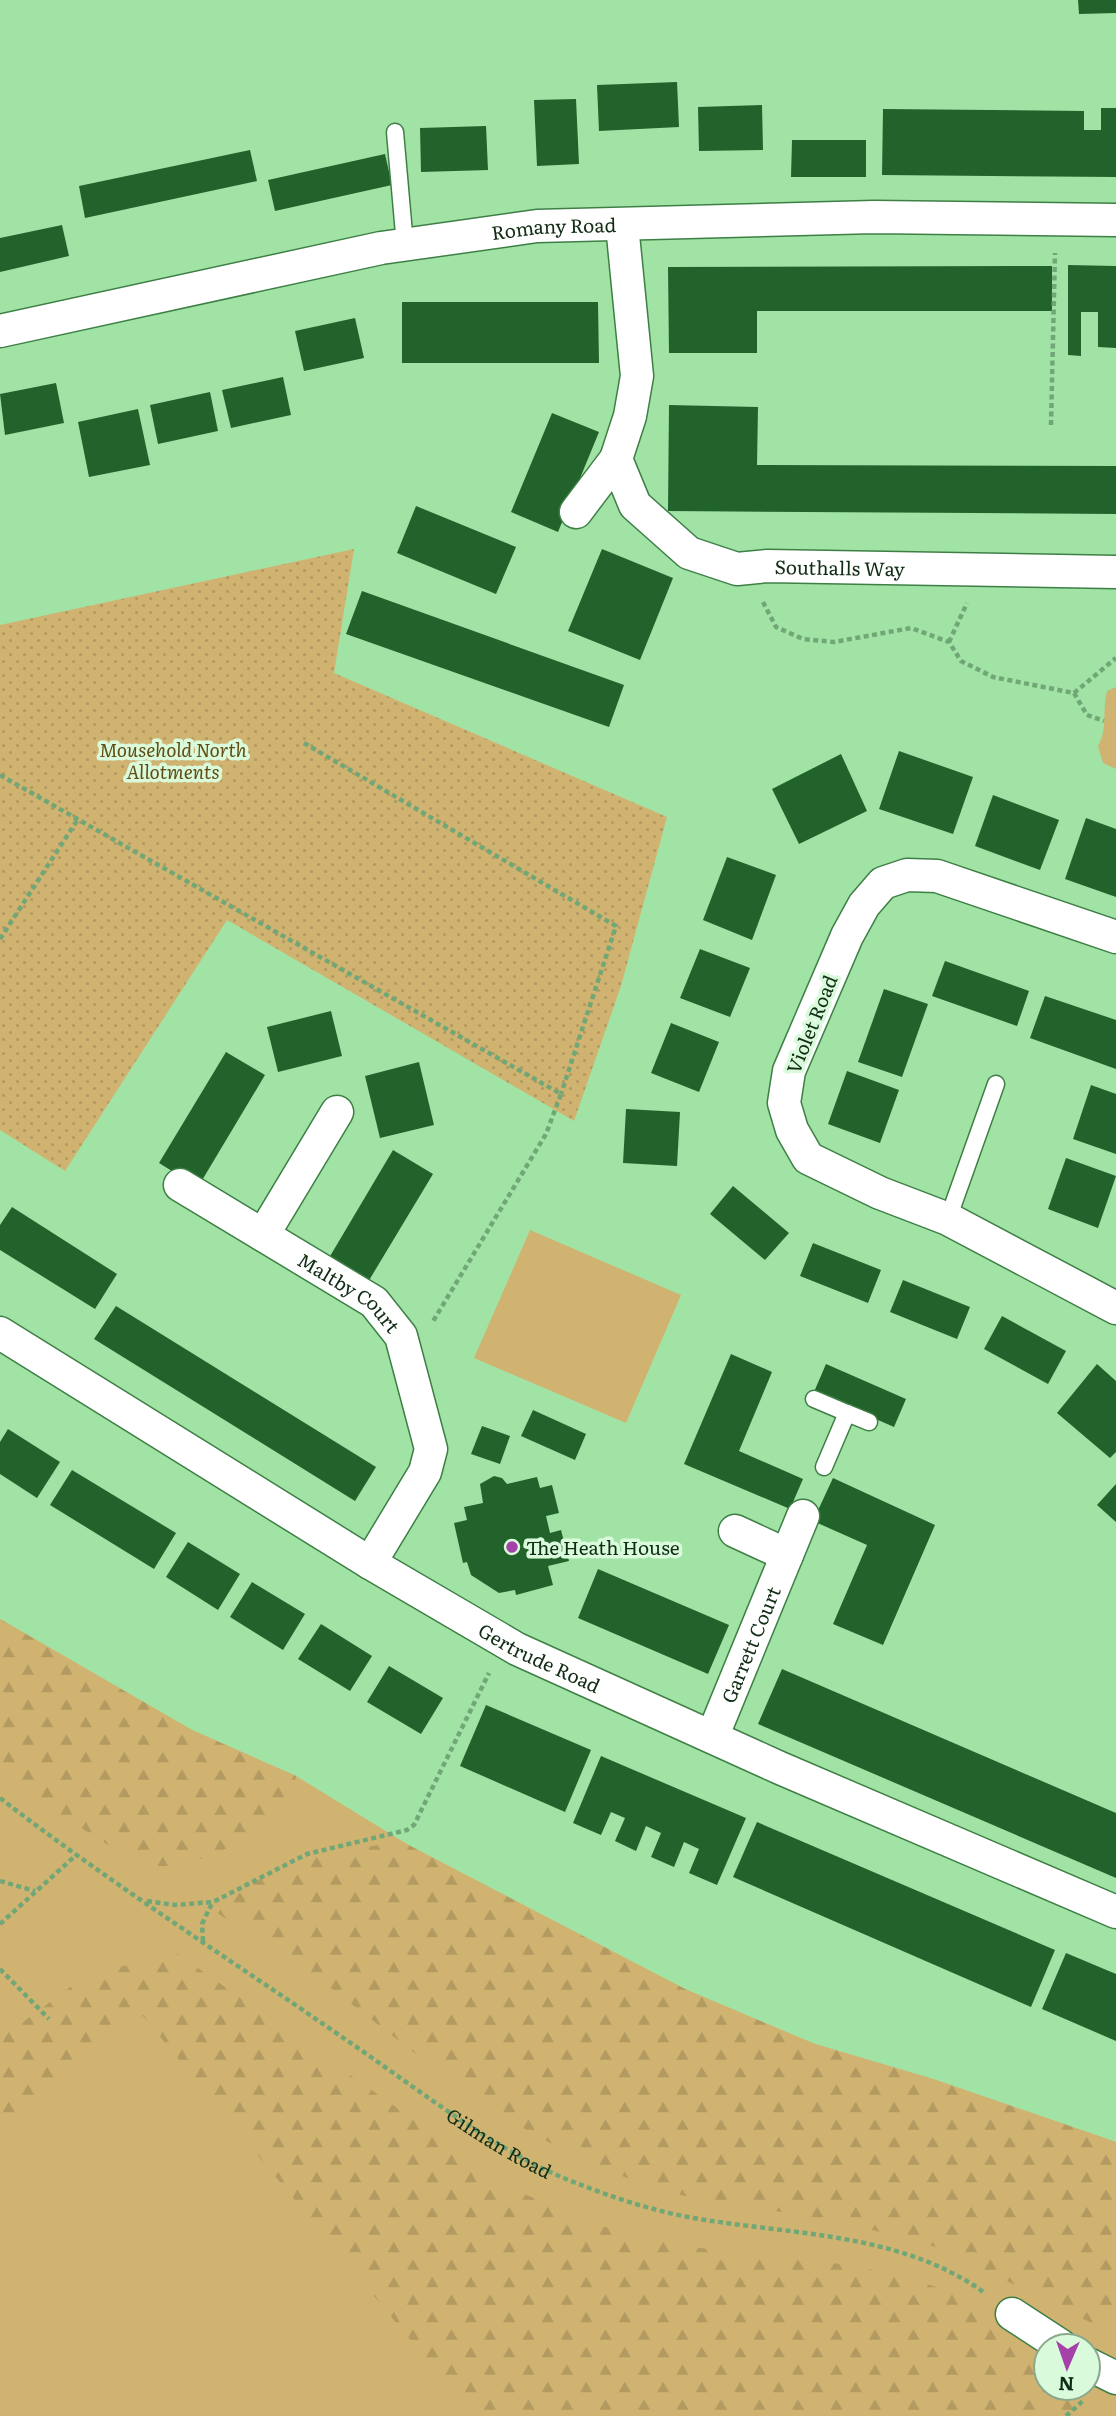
<svg xmlns="http://www.w3.org/2000/svg" width="1116" height="2416" font-family="Literata,serif">
<style>
.green{fill:#d1b371;fill-rule:evenodd}
.forest{fill:url(#forest-firs)}
.garden{fill:url(#garden-dots)}
.building{fill:#22632c}
.lines{fill:none;stroke-linecap:round;stroke-linejoin:round}
.lane-casing{stroke:#3e7f46;stroke-width:19}
.street-casing{stroke:#3e7f46;stroke-width:35}
.path{stroke:#71a776;stroke-width:4.5;stroke-dasharray:5 3.5;stroke-linecap:butt}
.lane{stroke:#fff;stroke-width:16}
.street{stroke:#fff;stroke-width:32}
.poi-dot{fill:#a542a9;stroke:#dafbdb;stroke-width:2.5}
.labels{text-anchor:middle;dominant-baseline:central;stroke-width:7;stroke-linejoin:round;paint-order:stroke}
.street-label{font-size:19px;fill:#122d15;stroke:#dafbdb}
.park-label{font-size:19px;font-style:italic;fill:#624c14;stroke:#dafbdb}
.poi-label{font-size:19px;fill:#122d15;stroke:#dafbdb;text-anchor:start}
</style>
<defs>
<pattern id="forest-firs" width="22" height="20" patternUnits="userSpaceOnUse" patternTransform="scale(1.75)"><rect width="22" height="20" fill="#d1b371"/><path d="M5 1l3.5 6h-7zM16 11l3.5 6h-7z" fill="#b29a61"/></pattern>
<pattern id="garden-dots" width="8" height="8" patternUnits="userSpaceOnUse" patternTransform="scale(1.75)"><rect width="8" height="8" fill="#d1b371"/><path d="M2 2h.1M6 6h.1" fill="none" stroke="#b29a61" stroke-width="1.8" stroke-linecap="round"/></pattern>
</defs>
<rect width="100%" height="100%" fill="#a0e3a5"/>
<g class="green">
<path d="M 1116,687 L 1116,769 L 1103,763 L 1098,746 C 1108,729 1102,711 1107,691 Z"/>
<polygon points="530,1230 681,1295 626,1423 474,1358"/>
<path d="M 0,1619 L 192,1730 L 296,1776 L 433,1860 L 687,1990 L 815,2044 L 933,2079 L 1116,2142 L 1116,2416 L 0,2416 ZM 1046,2346 L 1088,2346 L 1088,2388 L 1046,2388 Z"/>
</g>
<g class="forest">
<polygon points="0,1619 192,1730 296,1776 292,1802 264,1834 182,1866 141,1866 17,1787 0,1773"/>
<polygon points="401,1841 687,1990 815,2044 933,2079 1116,2142 1116,2335 940,2248 846,2223 680,2195 594,2167 523,2128 425,2061 314,1975 214,1911 258,1880 322,1855"/>
<polygon points="178,1954 514,2190 626,2235 713,2250 859,2266 944,2289 1022,2330 1046,2364 1046,2388 1065,2388 1087,2416 473,2416 143,2016 0,2133 0,2039 88,1974"/>
</g>
<polygon class="garden" points="354,549 334,673 667,817 621,986 574,1121 227,920 65,1171 0,1130 0,625"/>
<g class="building">
<polygon points="1078,0 1116,0 1116,13 1079,14"/>
<polygon points="677,82 679,127 599,131 597,85"/>
<polygon points="576,99 579,164 537,166 534,100"/>
<polygon points="762,105 763,150 699,151 698,107"/>
<polygon points="1101,108 1116,108 1116,177 882,175 883,109 1084,111 1084,130 1101,130"/>
<polygon points="486,126 488,170 421,172 420,128"/>
<polygon points="792,140 866,140 866,177 791,177"/>
<polygon points="250,150 257,181 85,218 79,186"/>
<polygon points="385,154 392,185 275,211 268,180"/>
<polygon points="62,225 69,256 0,272 0,238"/>
<polygon points="1068,265 1116,266 1116,348 1098,347 1098,312 1081,312 1081,356 1068,355"/>
<polygon points="1052,266 1052,311 757,311 757,353 669,353 668,267"/>
<polygon points="402,302 598,302 599,363 402,363"/>
<polygon points="355,318 364,358 304,371 295,331"/>
<polygon points="283,377 291,415 231,428 222,390"/>
<polygon points="56,383 64,423 5,435 0,394"/>
<polygon points="210,392 218,431 158,444 150,405"/>
<polygon points="669,405 758,407 757,465 1116,466 1116,514 668,511"/>
<polygon points="138,409 150,465 89,477 78,422"/>
<polygon points="552,413 599,432 558,532 511,512"/>
<polygon points="416,506 516,547 496,594 397,553"/>
<polygon points="602,549 673,578 640,660 568,631"/>
<polygon points="362,591 624,685 609,727 346,634"/>
<polygon points="899,751 973,777 953,834 879,809"/>
<polygon points="841,754 867,811 799,844 772,789"/>
<polygon points="993,795 1059,820 1040,870 975,846"/>
<polygon points="1086,818 1116,829 1116,897 1065,879"/>
<polygon points="727,857 776,875 752,940 703,920"/>
<polygon points="700,949 750,968 730,1017 680,998"/>
<polygon points="945,961 1029,991 1017,1026 932,996"/>
<polygon points="884,989 928,1004 902,1077 858,1062"/>
<polygon points="1045,996 1116,1020 1116,1069 1030,1038"/>
<polygon points="331,1011 342,1056 278,1072 267,1027"/>
<polygon points="671,1023 719,1042 699,1092 651,1073"/>
<polygon points="226,1052 265,1075 198,1187 159,1163"/>
<polygon points="419,1062 434,1125 380,1138 365,1076"/>
<polygon points="847,1071 899,1090 880,1143 828,1124"/>
<polygon points="1091,1085 1116,1094 1116,1154 1073,1139"/>
<polygon points="626,1109 680,1112 677,1166 623,1163"/>
<polygon points="393,1150 433,1174 365,1287 326,1263"/>
<polygon points="1066,1158 1116,1176 1098,1228 1048,1209"/>
<polygon points="733,1186 789,1233 765,1260 710,1214"/>
<polygon points="12,1207 117,1274 95,1309 0,1250 0,1225"/>
<polygon points="813,1243 881,1270 868,1303 800,1276"/>
<polygon points="903,1280 970,1307 957,1339 890,1312"/>
<polygon points="116,1306 376,1467 355,1501 94,1339"/>
<polygon points="1002,1316 1066,1351 1048,1384 984,1349"/>
<polygon points="731,1354 772,1372 739,1451 803,1479 790,1509 684,1464"/>
<polygon points="826,1364 906,1399 894,1427 814,1392"/>
<polygon points="1097,1364 1116,1381 1116,1452 1110,1458 1057,1413"/>
<polygon points="533,1410 586,1434 575,1460 521,1436"/>
<polygon points="482,1426 510,1436 500,1464 471,1454"/>
<polygon points="8,1429 60,1462 37,1498 0,1474 0,1442"/>
<polygon points="72,1470 176,1533 154,1569 50,1505"/>
<polygon points="494,1476 502,1478 507,1484 537,1477 540,1488 552,1485 559,1513 546,1516 550,1533 561,1530 569,1561 548,1566 553,1585 516,1595 515,1590 499,1593 471,1575 467,1562 463,1563 454,1523 467,1520 464,1507 483,1503 480,1484"/>
<polygon points="833,1478 935,1525 883,1645 833,1624 867,1545 813,1521"/>
<polygon points="1116,1484 1116,1522 1097,1505"/>
<polygon points="188,1542 240,1574 218,1610 166,1577"/>
<polygon points="598,1569 729,1625 708,1674 578,1618"/>
<polygon points="252,1582 305,1614 283,1650 230,1617"/>
<polygon points="321,1624 372,1656 350,1691 298,1659"/>
<polygon points="389,1666 443,1698 421,1734 367,1702"/>
<polygon points="782,1669 1116,1813 1116,1878 758,1724"/>
<polygon points="486,1705 591,1750 565,1812 460,1766"/>
<polygon points="601,1756 746,1818 717,1885 689,1873 699,1849 684,1842 674,1867 651,1857 661,1833 646,1826 636,1851 615,1841 625,1818 611,1812 601,1835 573,1823"/>
<polygon points="757,1822 1055,1950 1031,2007 733,1877"/>
<polygon points="1066,1953 1116,1974 1116,2041 1042,2009"/>
</g>
<g class="lines">
<g class="lane-casing">
<g id="lane">
<polyline points="395,132 405,245"/>
<polyline points="948,1219 996,1084"/>
<polyline points="814,1399 847,1413"/>
<polyline points="824,1467 847,1413 869,1422"/>
</g>
</g>
<g class="street-casing">
<g id="street">
<path id="s2" d="M 622,225 L 637,376 L 630,416 L 616,459 L 635,505 L 689,553 L 737,569 L 767,566 L 1116,572"/>
<path id="s3" d="M 0,331 L 381,248 L 537,226 L 874,217 L 1116,220"/>
<polyline points="576,512 616,459"/>
<polyline points="1116,937 937,876 907,875 883,883 864,905 847,936 789,1071 784,1103 792,1130 808,1158 880,1193 948,1219 1116,1308"/>
<path id="s4" d="M 180,1185 L 374,1302 L 401,1336 L 431,1449 L 425,1472 L 370,1563"/>
<polyline points="263,1235 337,1112"/>
<path id="s5" d="M 0,1333 L 370,1563 L 517,1649 L 780,1768 L 1116,1912"/>
<polyline points="735,1531 787,1555"/>
<path id="s6" d="M 713,1735 L 803,1516"/>
<polyline points="1012,2314 1061,2346"/>
<polyline points="1088,2364 1116,2378"/>
</g>
</g>
<g class="path">
<polyline points="1051,425 1055,253"/>
<polyline points="763,602 776,627 803,639 834,642 911,628 949,642 961,661 993,677 1074,693 1087,715 1104,721"/>
<polyline points="949,642 967,603"/>
<polyline points="1074,693 1116,658"/>
<polyline points="304,743 616,926 561,1094"/>
<polyline points="0,775 561,1094 546,1134 432,1323"/>
<polyline points="0,939 78,819"/>
<path id="s1" d="M 0,1798 C 110,1883 228,1958 342,2037 C 410,2083 491,2148 566,2179 C 613,2198 661,2214 712,2221 C 805,2235 908,2236 986,2294"/>
<polyline points="0,1881 35,1891"/>
<polyline points="147,1901 175,1905 213,1902 307,1854 407,1830 414,1825 489,1673"/>
<polyline points="0,1924 75,1856"/>
<polyline points="203,1941 202,1924 212,1903"/>
<polyline points="0,1969 49,2019"/>
<polyline points="1066,2416 1085,2399"/>
</g>
<use href="#lane" class="lane"/>
<use href="#street" class="street"/>
</g>
<circle class="poi-dot" cx="512" cy="1547" r="7"/>
<g class="labels">
<g class="street-label">
<text stroke="none"><textPath href="#s3" startOffset="564">Romany Road</textPath></text>
<text stroke="none"><textPath href="#s2" startOffset="513">Southalls Way</textPath></text>
<text transform="translate(811 1024) rotate(-68)">Violet Road</text>
<text stroke="none"><textPath href="#s4" startOffset="201">Maltby Court</textPath></text>
<text stroke="none"><textPath href="#s6" startOffset="98">Garrett Court</textPath></text>
<text stroke="none"><textPath href="#s5" startOffset="630">Gertrude Road</textPath></text>
<text stroke="none"><textPath href="#s1" startOffset="607">Gilman Road</textPath></text>
</g>
<g class="park-label">
<text x="173" y="749">Mousehold North<tspan x="173" dy="22">Allotments</tspan></text>
</g>
<g class="poi-label">
<text x="526" y="1547">The Heath House</text>
</g>
</g>
<g transform="translate(1067 2367) rotate(182)"><circle r="33" fill="#dafbdb" stroke="#8aa98c" stroke-width="2"/>
<path d="M0-5L12 26L0 18L-12 26Z" fill="#a542a9"/>
<text y="-10" font-size="19" font-weight="bold" text-anchor="middle" fill="#122d15">N</text>
</g>
</svg>
